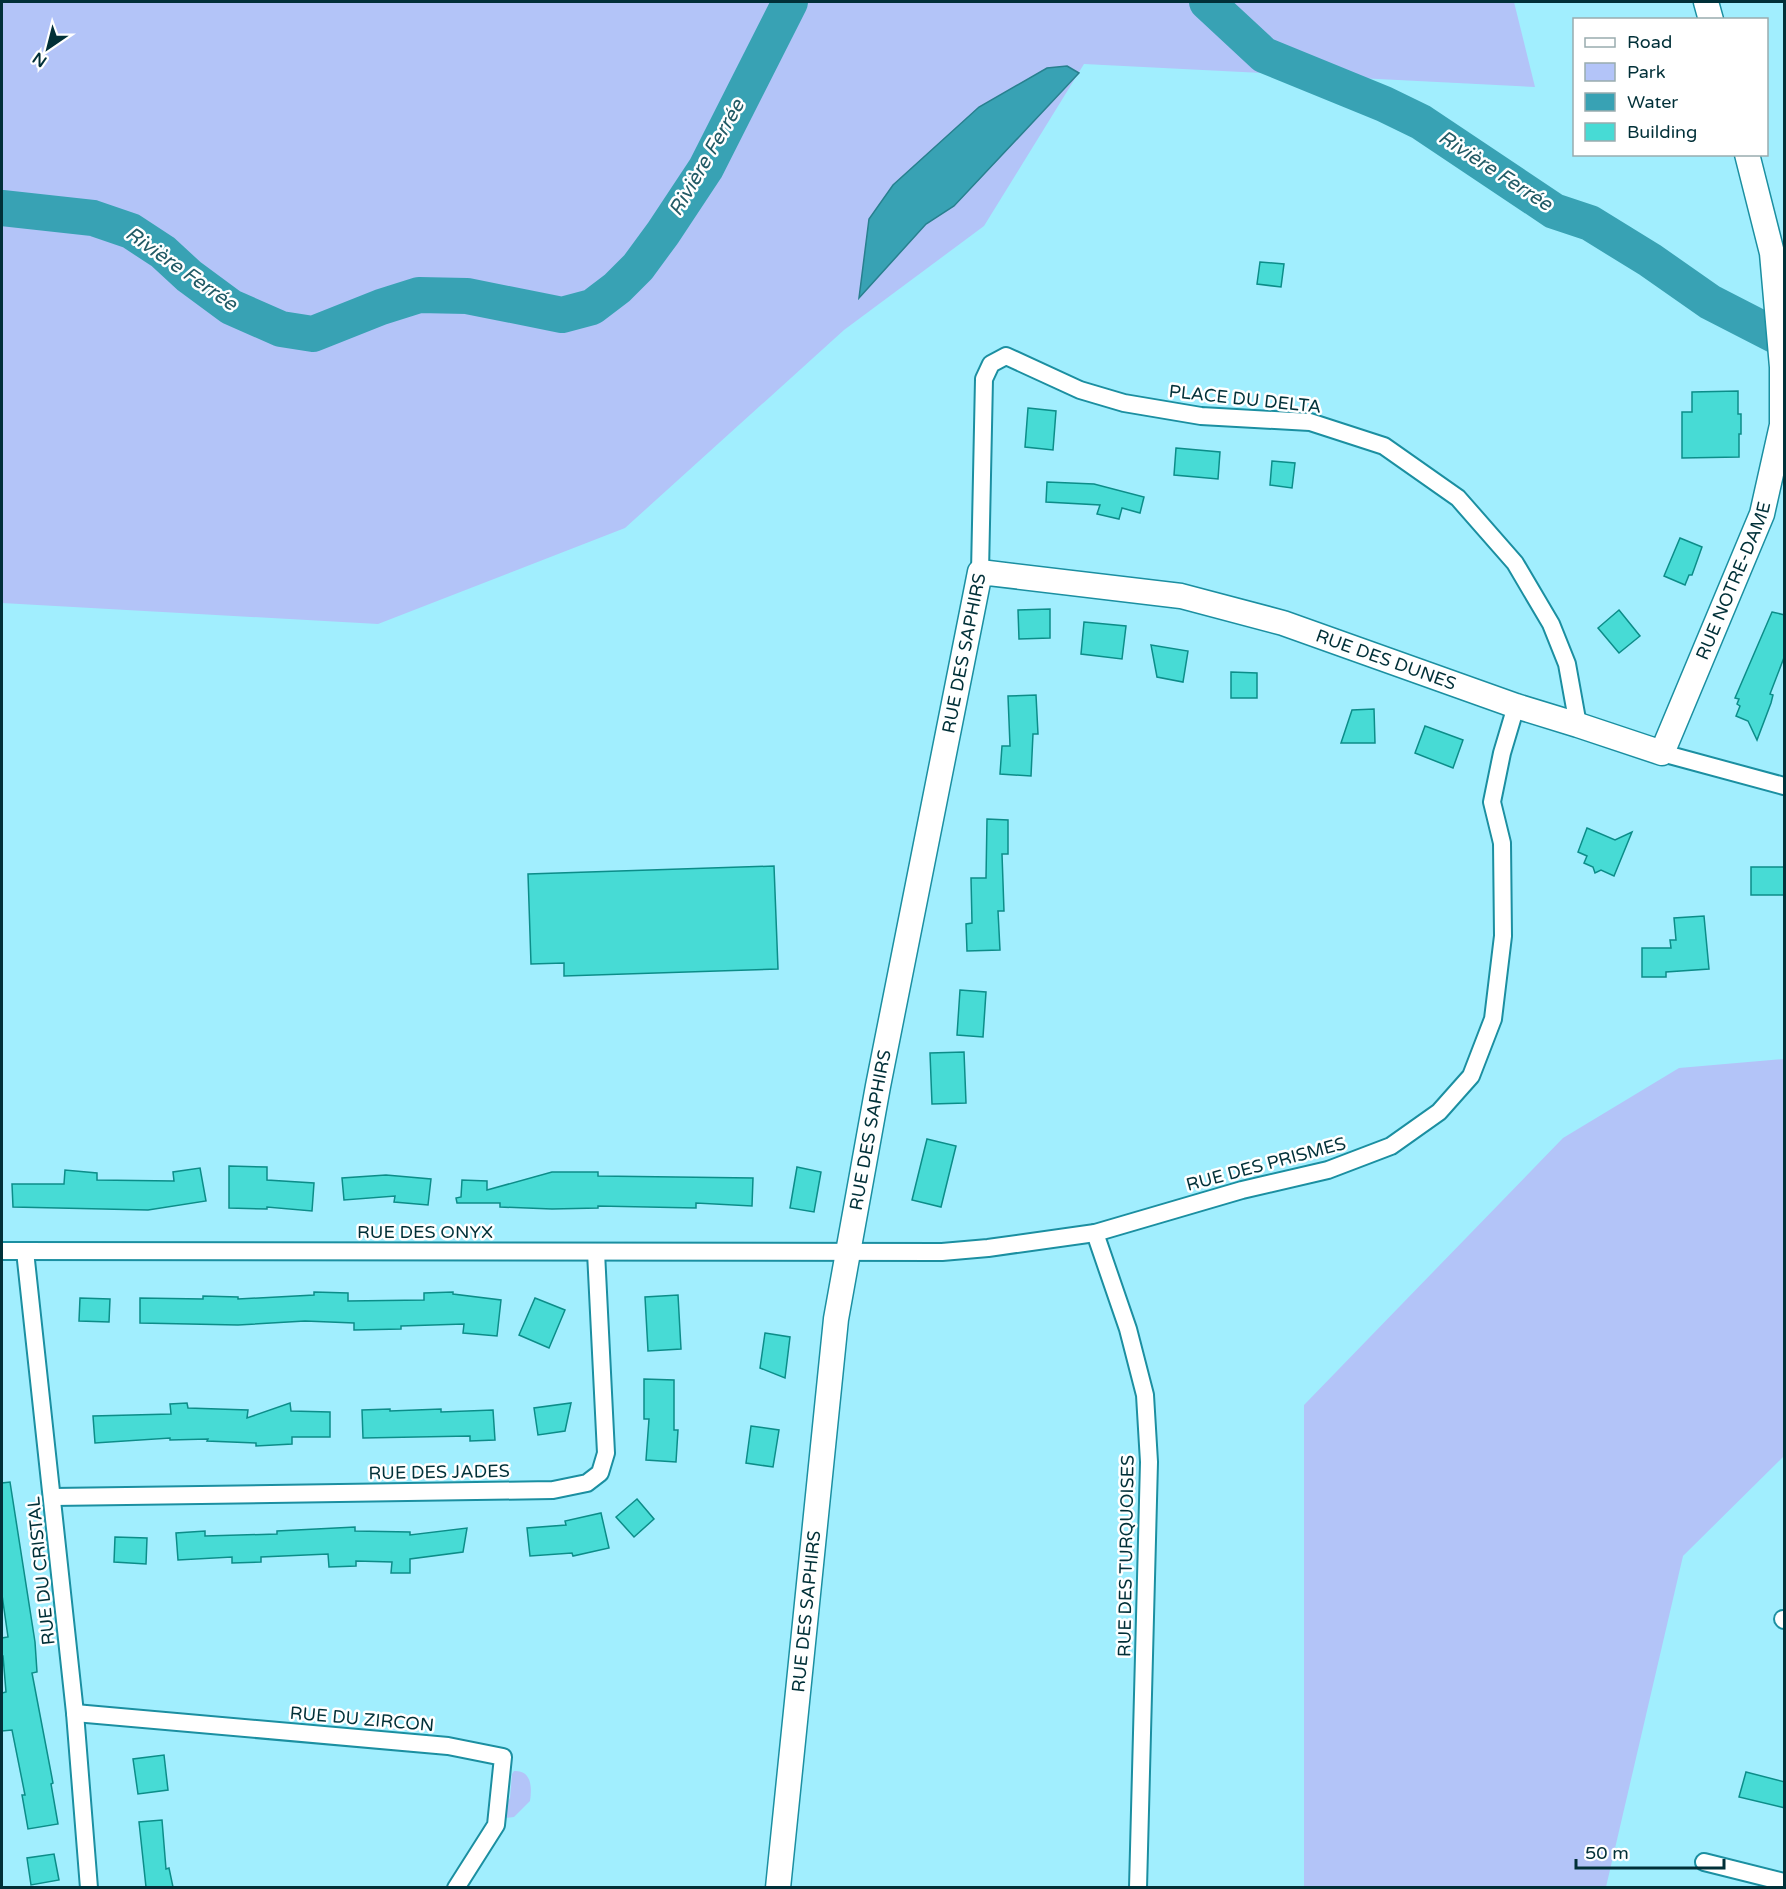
<svg xmlns="http://www.w3.org/2000/svg" width="1786" height="1889" font-family="'Varela Round',sans-serif">
<style>
.green{fill:#b3c4f8}
.water{fill:#38a2b4;stroke:#28808f;stroke-width:1.5}
.lines{fill:none;stroke-linecap:round;stroke-linejoin:round}
.river{stroke:#38a2b4;stroke-width:36}
.building{fill:#47dbd5;stroke:#0c8d89;stroke-width:1.5}
.street-casing{stroke:#1b8fa1;stroke-width:20}
.secondary-casing{stroke:#1b8fa1;stroke-width:27}
.street{stroke:#fff;stroke-width:16}
.secondary{stroke:#fff;stroke-width:24}
.labels{text-anchor:middle;dominant-baseline:central;stroke-width:5;stroke-linejoin:round;paint-order:stroke}
.street-label{font-size:18px;fill:#013038;stroke:#fff}
.water-label{font-size:20px;font-style:italic;fill:#225b66;stroke:#fff}
</style>
<rect width="100%" height="100%" fill="#a1eefe"/>
<g class="green">
<polygon points="2,2 1514,2 1535,87 1084,64 984,226 844,330 625,528 378,624 2,603"/>
<polygon points="1784,1059 1784,1456 1683,1556 1606,1887 1304,1887 1304,1405 1563,1138 1679,1068"/>
<path d="M 514,1771 C 532,1770 532,1788 530,1801 L 514,1817 L 505,1818 L 502,1814 L 503,1809 L 510,1798 L 512,1774 Z"/>
</g>
<polygon class="water" points="1067,66 1079,73 954,206 926,224 859,298 869,219 893,185 979,107 1047,68"/>
<g class="lines">
<g class="river">
<polyline points="1207,2 1264,55 1384,104 1421,122 1554,211 1590,223 1650,260 1710,302 1784,340"/>
<polyline points="2,208 93,218 131,231 163,252 189,276 231,307 281,329 313,334 381,307 419,295 467,296 562,315 592,307 617,288 638,267 663,233 706,168 790,2"/>
</g>
</g>
<g class="building">
<polygon points="1260,262 1284,264 1281,287 1257,284"/>
<polygon points="1738,391 1738,414 1741,414 1741,434 1739,434 1739,457 1682,458 1682,412 1692,412 1692,392"/>
<polygon points="1028,408 1056,411 1053,450 1025,447"/>
<polygon points="1176,448 1220,452 1218,479 1174,475"/>
<polygon points="1272,461 1295,463 1292,488 1270,485"/>
<polygon points="1047,482 1094,484 1144,497 1140,513 1122,508 1119,519 1097,514 1100,505 1046,502"/>
<polygon points="1680,538 1702,547 1692,575 1689,575 1685,585 1664,576"/>
<polygon points="1050,609 1050,638 1019,639 1018,610"/>
<polygon points="1619,610 1640,636 1619,653 1598,628"/>
<polygon points="1772,612 1785,615 1785,655 1770,694 1773,695 1771,703 1757,740 1748,721 1736,716 1740,706 1737,704 1739,699 1735,698"/>
<polygon points="1084,622 1126,626 1122,659 1081,654"/>
<polygon points="1151,645 1188,651 1183,682 1157,677"/>
<polygon points="1231,672 1257,673 1257,698 1231,698"/>
<polygon points="1036,695 1038,734 1033,734 1031,776 1000,774 1002,746 1010,746 1008,696"/>
<polygon points="1374,709 1375,743 1341,743 1352,710"/>
<polygon points="1425,726 1463,740 1453,768 1415,753"/>
<polygon points="987,819 1008,820 1008,854 1002,854 1004,911 998,911 1000,950 967,951 966,924 972,923 971,878 986,878"/>
<polygon points="1587,828 1615,840 1632,832 1614,876 1601,870 1595,873 1593,867 1584,863 1587,856 1578,852"/>
<polygon points="774,866 778,969 564,976 564,963 531,964 528,874"/>
<rect x="1751" y="867" width="34" height="28"/>
<polygon points="1704,916 1709,969 1666,972 1666,977 1642,977 1642,948 1671,948 1670,940 1676,940 1674,918"/>
<polygon points="960,990 986,992 983,1037 957,1035"/>
<polygon points="964,1052 966,1103 932,1104 930,1053"/>
<polygon points="927,1139 956,1146 941,1207 912,1200"/>
<polygon points="229,1166 267,1167 267,1180 314,1183 312,1211 267,1207 267,1209 229,1208"/>
<polygon points="797,1167 821,1172 814,1212 790,1208"/>
<polygon points="200,1168 206,1201 148,1210 13,1207 12,1184 64,1184 65,1170 97,1173 97,1180 174,1181 173,1172"/>
<polygon points="552,1172 598,1172 598,1176 753,1178 752,1206 696,1203 696,1208 598,1206 598,1208 552,1209 500,1207 500,1203 457,1203 456,1198 461,1197 462,1180 487,1181 487,1190"/>
<polygon points="386,1175 431,1179 428,1205 394,1202 395,1196 344,1200 342,1178"/>
<polygon points="314,1292 348,1293 348,1301 424,1300 424,1293 453,1292 453,1294 501,1300 497,1336 463,1333 464,1324 401,1326 401,1329 354,1330 354,1323 305,1321 238,1325 140,1323 140,1298 203,1299 203,1296 238,1297 238,1299 314,1295"/>
<polygon points="678,1295 681,1349 648,1351 645,1297"/>
<polygon points="80,1298 110,1299 109,1322 79,1321"/>
<polygon points="535,1298 565,1310 549,1348 519,1335"/>
<polygon points="765,1333 790,1337 785,1378 760,1368"/>
<polygon points="644,1379 674,1380 674,1430 678,1430 676,1462 646,1460 649,1419 644,1419"/>
<polygon points="187,1403 188,1408 248,1410 247,1418 290,1403 291,1411 330,1412 330,1437 292,1437 292,1444 256,1446 256,1443 207,1441 208,1439 170,1440 170,1438 95,1443 93,1416 171,1414 170,1404"/>
<polygon points="571,1403 565,1431 538,1435 534,1408"/>
<polygon points="390,1409 390,1411 441,1409 441,1412 493,1410 495,1440 470,1441 470,1436 363,1438 362,1410"/>
<polygon points="751,1426 779,1430 773,1467 746,1463"/>
<polygon points="10,1482 35,1642 37,1672 32,1673 53,1783 51,1784 58,1824 28,1829 22,1795 25,1795 12,1730 2,1731 2,1693 6,1692 3,1656 2,1656 2,1638 8,1637 2,1595 2,1483"/>
<polygon points="637,1499 654,1519 634,1537 616,1517"/>
<polygon points="601,1513 609,1548 573,1556 572,1553 530,1556 527,1528 566,1525 565,1521"/>
<polygon points="355,1527 355,1531 410,1532 410,1535 467,1528 463,1552 410,1559 410,1573 391,1573 392,1562 356,1561 356,1566 329,1567 328,1554 261,1557 261,1562 232,1563 232,1557 178,1560 176,1533 205,1531 205,1536 277,1534 277,1531"/>
<polygon points="115,1537 147,1538 146,1564 114,1562"/>
<polygon points="164,1755 168,1790 138,1794 133,1759"/>
<polygon points="1746,1772 1785,1782 1785,1808 1739,1797"/>
<polygon points="162,1820 166,1869 169,1868 173,1887 146,1887 139,1822"/>
<polygon points="54,1854 59,1880 31,1885 27,1858"/>
</g>
<g class="lines">
<g class="street-casing">
<g id="street">
<polyline points="980,572 984,379 991,364 1006,356 1080,390 1124,403 1201,416 1310,422 1384,446 1458,498 1515,563 1551,624 1567,664 1578,725"/>
<polyline points="1662,753 1784,786"/>
<polyline points="1095,1233 1128,1329 1145,1395 1149,1462 1138,1888"/>
<polyline points="2,1251 942,1252 988,1248 1095,1233 1242,1190 1328,1170 1391,1146 1439,1112 1471,1076 1493,1019 1503,936 1502,843 1492,802 1502,753 1516,706"/>
<polyline points="25,1251 75,1713 89,1888"/>
<polyline points="53,1497 553,1490 587,1483 600,1473 606,1453 596,1252"/>
<polyline points="1783,1619 1784,1620"/>
<polyline points="75,1713 448,1746 503,1757 496,1825 456,1888"/>
<polyline points="1704,1862 1784,1882"/>
</g>
</g>
<g class="secondary-casing">
<g id="secondary">
<polyline points="1706,2 1711,20"/>
<path id="s1" d="M 778,1888 L 836,1319 L 878,1086 L 980,572 L 1181,596 L 1283,623 L 1516,706 L 1578,725 L 1662,753 L 1762,514 L 1782,425 L 1782,367 L 1772,253 L 1747,154"/>
</g>
</g>
<use href="#street" class="street"/>
<use href="#secondary" class="secondary"/>
</g>
<g class="labels">
<g class="street-label">
<text transform="translate(1245 399) rotate(6)">PLACE DU DELTA</text>
<text stroke="none"><textPath href="#s1" startOffset="2228">RUE NOTRE-DAME</textPath></text>
<text stroke="none"><textPath href="#s1" startOffset="1250">RUE DES SAPHIRS</textPath></text>
<text stroke="none"><textPath href="#s1" startOffset="1750">RUE DES DUNES</textPath></text>
<text stroke="none"><textPath href="#s1" startOffset="764">RUE DES SAPHIRS</textPath></text>
<text transform="translate(1266 1164) rotate(-15)">RUE DES PRISMES</text>
<text x="425" y="1232">RUE DES ONYX</text>
<text transform="translate(439 1472) rotate(-1)">RUE DES JADES</text>
<text transform="translate(1126 1556) rotate(-89)">RUE DES TURQUOISES</text>
<text transform="translate(41 1571) rotate(-96)">RUE DU CRISTAL</text>
<text stroke="none"><textPath href="#s1" startOffset="278">RUE DES SAPHIRS</textPath></text>
<text transform="translate(362 1719) rotate(5)">RUE DU ZIRCON</text>
</g>
<g class="water-label">
<text transform="translate(707 158) rotate(-60)">Rivière Ferrée</text>
<text transform="translate(1495 171) rotate(33)">Rivière Ferrée</text>
<text transform="translate(181 269) rotate(35)">Rivière Ferrée</text>
</g>
</g>
<rect width="1786" height="1889" fill="none" stroke="#013038" stroke-width="6"/>
<rect x="1573" y="18" width="195" height="138" fill="#ffffff" stroke="#99acaf" stroke-width="1.5"/>
<rect x="1585" y="38" width="30" height="9" fill="#ffffff" stroke="#99acaf" stroke-width="1.5"/>
<text x="1627" y="48" font-size="18" fill="#013038">Road</text>
<rect x="1585" y="63" width="30" height="18" fill="#b3c4f8" stroke="#99acaf" stroke-width="1.5"/>
<text x="1627" y="78" font-size="18" fill="#013038">Park</text>
<rect x="1585" y="93" width="30" height="18" fill="#38a2b4" stroke="#99acaf" stroke-width="1.5"/>
<text x="1627" y="108" font-size="18" fill="#013038">Water</text>
<rect x="1585" y="123" width="30" height="18" fill="#47dbd5" stroke="#99acaf" stroke-width="1.5"/>
<text x="1627" y="138" font-size="18" fill="#013038">Building</text>
<g transform="translate(48 48) rotate(215)" stroke="#ffffff" stroke-width="4.5" paint-order="stroke">
<path d="M0-4.5L10 22L0 15L-10 22Z" fill="#013038"/>
<text y="-9" font-size="16" font-weight="bold" text-anchor="middle" fill="#013038">N</text>
</g>
<path d="M1576 1859v9h148v-9" fill="none" stroke="#013038" stroke-width="3"/>
<text x="1585" y="1859" font-size="18" fill="#013038" stroke="#ffffff" stroke-width="4.5" paint-order="stroke">50 m</text>
</svg>
